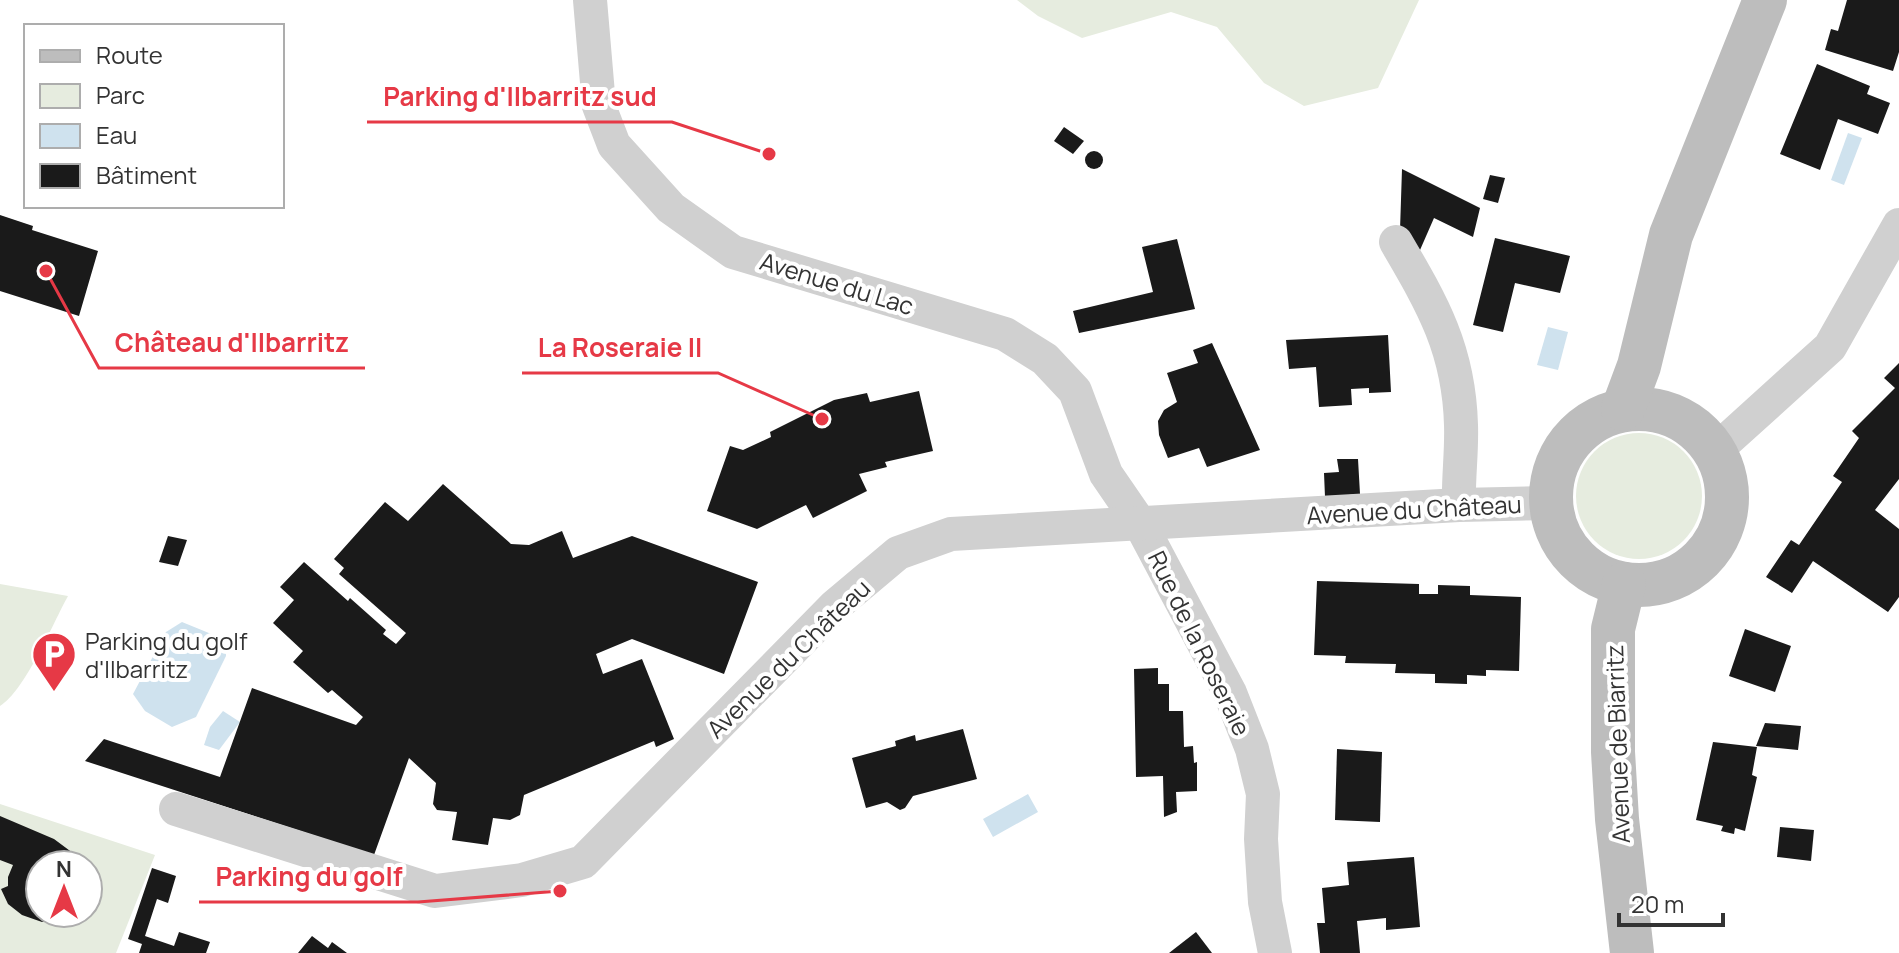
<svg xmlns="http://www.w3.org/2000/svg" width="1899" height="953" font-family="Manrope,sans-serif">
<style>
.green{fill:#e6ecdf;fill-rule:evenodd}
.water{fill:#cfe2ee}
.building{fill:#1a1a1a}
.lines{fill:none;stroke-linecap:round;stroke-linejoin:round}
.minor{stroke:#d0d0d0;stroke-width:34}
.secondary{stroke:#bdbdbd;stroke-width:44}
.labels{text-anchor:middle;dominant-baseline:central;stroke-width:8;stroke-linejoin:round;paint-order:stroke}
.street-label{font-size:24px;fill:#333;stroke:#fff}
.poi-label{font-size:24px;fill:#333;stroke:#fff;text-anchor:start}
.leader{fill:none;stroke:#e63946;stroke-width:3}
.callout-dot{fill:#e63946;stroke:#fff;stroke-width:3}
.callout-label{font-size:26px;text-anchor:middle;font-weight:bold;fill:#e63946;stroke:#fff;stroke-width:8;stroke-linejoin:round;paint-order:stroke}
</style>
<rect width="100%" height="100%" fill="#fff"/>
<g class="green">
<polygon points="1017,0 1419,0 1378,88 1304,106 1264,83 1217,27 1171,12 1082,38 1038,16"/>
<circle cx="1639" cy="496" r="63"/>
<path d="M 0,584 L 68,596 C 53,623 25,691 0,706 Z"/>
<path d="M 0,804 L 155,855 L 116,953 L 0,953 ZM 40,865 L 88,865 L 88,913 L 40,913 Z"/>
</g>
<g class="water">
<polygon points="1848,133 1862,138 1844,185 1831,180"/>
<polygon points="1548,327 1568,332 1558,370 1537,365"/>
<polygon points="182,622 226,640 226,656 196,717 172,727 145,711 133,694 166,632"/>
<polygon points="223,711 240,722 219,750 204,745 210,727"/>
<polygon points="1028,794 1038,812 993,837 983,819"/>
</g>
<g class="building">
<polygon points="1847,0 1899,0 1899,52 1893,71 1825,50 1831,29 1838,31"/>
<polygon points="1817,64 1870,86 1867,94 1890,103 1878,134 1838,119 1820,170 1780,154"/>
<polygon points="1064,127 1084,141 1073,154 1054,141"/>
<circle cx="1094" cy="160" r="9"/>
<polygon points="1402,169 1480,208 1473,237 1434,218 1420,250 1400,230"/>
<polygon points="1490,175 1505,178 1498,203 1483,199"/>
<polygon points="0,215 33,226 32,230 98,251 79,316 0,291"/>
<polygon points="1495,238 1570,256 1560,293 1515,283 1503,332 1473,325"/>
<polygon points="1177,239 1195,309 1079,333 1073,311 1153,292 1142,247"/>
<polygon points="1388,335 1391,392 1369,393 1369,388 1351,389 1352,405 1319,407 1316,367 1289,369 1286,340"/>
<polygon points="1212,343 1260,450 1207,467 1199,448 1168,458 1159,435 1158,421 1164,410 1177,402 1167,373 1198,363 1193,350"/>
<polygon points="1899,363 1899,479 1875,510 1899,529 1899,597 1888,612 1813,561 1792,593 1766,577 1791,540 1799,545 1842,482 1833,476 1859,438 1852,431 1895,388 1884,378"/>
<polygon points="919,391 933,451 885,462 887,467 859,474 867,491 813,518 806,505 757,529 707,511 730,446 743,450 771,437 770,432 834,400 867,393 870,402"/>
<polygon points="1337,459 1358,459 1360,494 1325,497 1324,473 1339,472"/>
<polygon points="443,484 511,544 529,545 562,531 573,558 632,536 758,582 724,674 632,639 596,654 603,674 642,659 674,739 656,747 654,741 524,795 520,815 510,820 493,818 488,845 452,840 457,812 437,810 433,804 436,783 409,758 374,855 85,761 104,739 220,777 252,688 356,725 363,717 332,690 328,693 293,662 303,651 273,623 294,600 280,587 304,562 348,601 350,598 386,630 383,634 396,644 406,633 339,574 344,568 334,559 385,502 408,521"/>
<polygon points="168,536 187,540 178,566 159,562"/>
<polygon points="1317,581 1419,584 1419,594 1438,594 1438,585 1470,586 1470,595 1521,597 1519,671 1486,670 1486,676 1467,675 1467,684 1435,683 1435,674 1395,673 1396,664 1345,663 1346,656 1314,655"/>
<polygon points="1745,629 1791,646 1775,692 1729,676"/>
<polygon points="1158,668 1158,684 1169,684 1169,711 1183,711 1184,747 1193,746 1194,763 1197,762 1197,791 1176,792 1177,812 1164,817 1163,776 1136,777 1134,669"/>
<polygon points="1765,723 1801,726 1798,750 1756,746"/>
<polygon points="963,729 977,779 913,796 905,808 900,810 887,802 866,808 852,758 896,746 895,741 915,735 916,741"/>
<polygon points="1713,742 1757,747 1752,775 1757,777 1745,831 1735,828 1734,834 1721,831 1723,826 1696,820"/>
<polygon points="1337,749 1382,752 1380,822 1335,820"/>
<polygon points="0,816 54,839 89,865 40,865 40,913 74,913 57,920 42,922 22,915 8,904 1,889 8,886 8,877 13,865 0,860"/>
<polygon points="1780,827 1814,830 1811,861 1777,857"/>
<polygon points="1414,857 1420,927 1386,930 1386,918 1357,921 1360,953 1320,953 1317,923 1325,923 1322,888 1349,885 1347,862"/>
<polygon points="152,868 176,876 168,903 157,899 145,936 174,946 179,932 210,942 206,953 139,953 142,944 128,939"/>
<polygon points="1196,932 1212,953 1169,953"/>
<polygon points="312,936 328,948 332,942 347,953 298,953"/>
</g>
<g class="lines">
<g class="minor">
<polyline points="590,0 599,106 614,145 671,208 733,252 1005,334 1045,359 1075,391 1106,474 1141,525 1230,693 1252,749 1263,794 1261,839 1265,902 1275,953"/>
<path d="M 1396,242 C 1433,305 1459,350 1461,425 C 1462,452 1458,479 1459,505"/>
<polyline points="1715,451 1830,347 1899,225"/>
<polyline points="176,809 435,891 522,880 583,862 835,606 898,553 951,534 1459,505 1550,503"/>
</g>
<g class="secondary">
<circle cx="1639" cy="497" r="88"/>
<polyline points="1623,409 1639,366 1671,235 1765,0"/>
<polyline points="1624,584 1613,629 1613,752 1617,819 1632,953"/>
</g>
</g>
<defs>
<g id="parking-pin" transform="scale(2.3)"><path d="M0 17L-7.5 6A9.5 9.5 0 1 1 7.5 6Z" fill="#e63946" stroke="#fff"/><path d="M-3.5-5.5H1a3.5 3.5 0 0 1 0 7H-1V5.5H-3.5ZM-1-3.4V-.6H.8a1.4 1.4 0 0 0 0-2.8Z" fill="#fff"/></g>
</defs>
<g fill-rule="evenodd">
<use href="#parking-pin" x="54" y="654"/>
</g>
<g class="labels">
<g class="street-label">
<text transform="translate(837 283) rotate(17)">Avenue du Lac</text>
<text transform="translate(1414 509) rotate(-3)">Avenue du Château</text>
<text transform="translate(1200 643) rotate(64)">Rue de la Roseraie</text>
<text transform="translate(788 658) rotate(-44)">Avenue du Château</text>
<text transform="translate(1617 744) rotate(-92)">Avenue de Biarritz</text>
</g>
<g class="poi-label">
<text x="85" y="640">Parking du golf<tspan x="85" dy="28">d'Ilbarritz</tspan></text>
</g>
</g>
<path class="leader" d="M769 154L672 122H367M46 271L99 368H365M822 419L718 373H522M560 891L418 902H199"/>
<g class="callout-dot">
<circle cx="769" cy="154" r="8"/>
<circle cx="46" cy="271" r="8"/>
<circle cx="822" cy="419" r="8"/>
<circle cx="560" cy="891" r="8"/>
</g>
<g class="callout-label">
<text x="520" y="106">Parking d'Ilbarritz sud</text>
<text x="232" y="352">Château d'Ilbarritz</text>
<text x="620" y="357">La Roseraie II</text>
<text x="309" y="886">Parking du golf</text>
</g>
<rect x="24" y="24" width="260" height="184" fill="#ffffff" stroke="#adadad" stroke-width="2"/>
<rect x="40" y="50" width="40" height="12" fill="#bdbdbd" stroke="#adadad" stroke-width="2"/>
<text x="96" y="64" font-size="24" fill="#333333">Route</text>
<rect x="40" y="84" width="40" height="24" fill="#e6ecdf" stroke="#adadad" stroke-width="2"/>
<text x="96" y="104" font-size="24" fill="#333333">Parc</text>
<rect x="40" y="124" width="40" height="24" fill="#cfe2ee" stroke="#adadad" stroke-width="2"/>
<text x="96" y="144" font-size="24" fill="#333333">Eau</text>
<rect x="40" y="164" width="40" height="24" fill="#1a1a1a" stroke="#adadad" stroke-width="2"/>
<text x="96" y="184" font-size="24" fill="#333333">Bâtiment</text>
<g transform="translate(64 889)"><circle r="38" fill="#ffffff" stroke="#adadad" stroke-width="2"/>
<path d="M0-6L14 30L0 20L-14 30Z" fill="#e63946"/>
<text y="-12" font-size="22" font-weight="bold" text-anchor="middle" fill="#333333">N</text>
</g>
<path d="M1619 913v12h104v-12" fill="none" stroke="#333333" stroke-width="4"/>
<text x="1631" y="913" font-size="24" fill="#333333" stroke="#ffffff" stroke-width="6" paint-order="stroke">20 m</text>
</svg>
